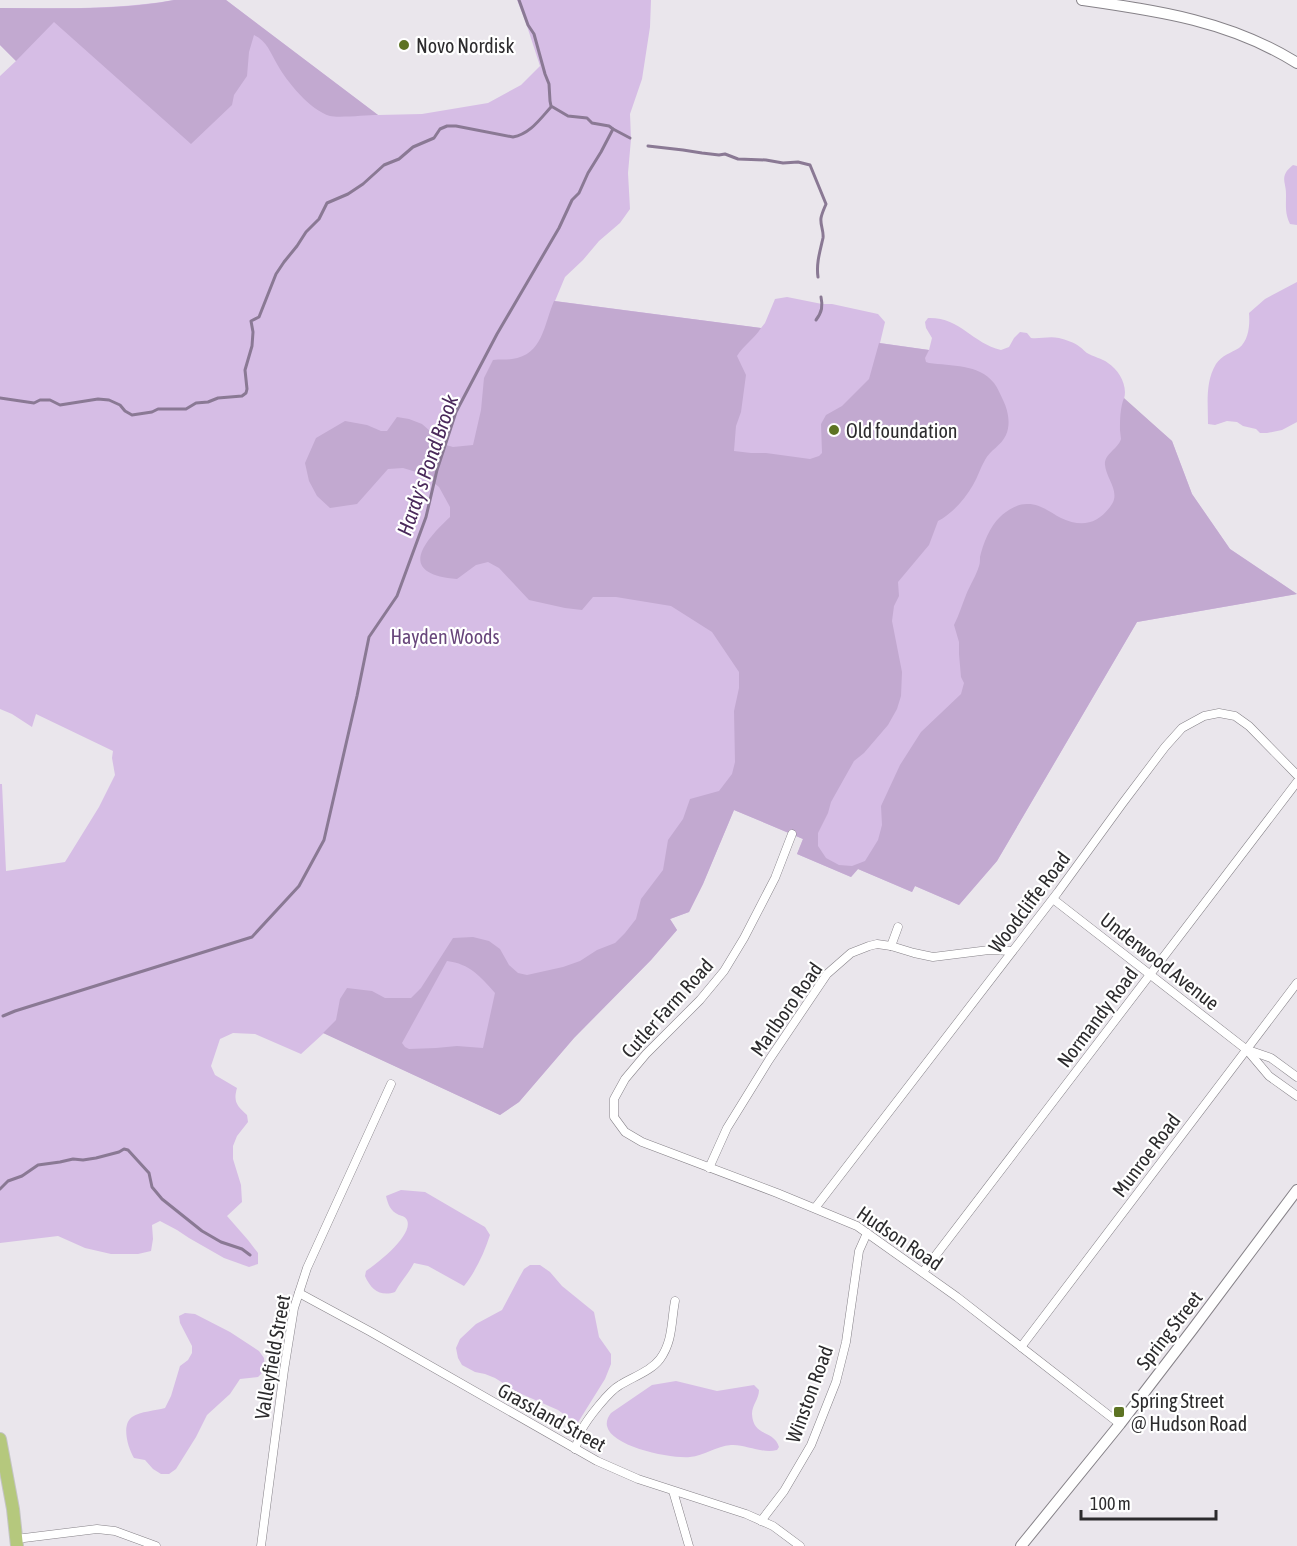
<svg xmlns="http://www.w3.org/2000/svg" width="1297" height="1546" font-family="'Asap Condensed',sans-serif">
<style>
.green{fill:#d6bde5}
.forest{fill:#c2a9d0;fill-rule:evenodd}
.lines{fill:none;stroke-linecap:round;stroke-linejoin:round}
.stream{stroke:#8a7994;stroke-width:3}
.street-casing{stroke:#868288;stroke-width:9}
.secondary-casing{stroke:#868288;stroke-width:12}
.primary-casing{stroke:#c4c4c4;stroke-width:14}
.street{stroke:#fff;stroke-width:8}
.secondary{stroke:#fff;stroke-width:10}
.primary{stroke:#b5c87d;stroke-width:12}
.poi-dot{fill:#5d7323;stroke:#fff;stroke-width:2}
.labels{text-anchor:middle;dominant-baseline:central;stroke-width:4.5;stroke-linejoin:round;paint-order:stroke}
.poi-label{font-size:20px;fill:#2c2b2d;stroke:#fff;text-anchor:start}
.park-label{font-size:20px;fill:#68467b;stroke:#fff}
.street-label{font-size:20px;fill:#2c2b2d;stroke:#fff}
.water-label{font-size:21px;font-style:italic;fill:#4a295b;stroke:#fff}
</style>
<rect width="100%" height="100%" fill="#eae6ec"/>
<g class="green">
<path d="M 174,0 L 226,0 L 378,115 L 422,114 L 488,103 L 521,85 L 540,66 L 526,23 L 517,0 L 651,0 L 650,27 L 642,79 L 630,114 L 631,139 L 628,173 L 630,209 L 620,223 L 599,241 L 583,260 L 565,277 L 555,301 L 761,328 L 765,323 L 775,299 L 787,297 L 822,304 L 832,304 L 878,314 L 885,322 L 880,343 L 929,350 L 932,338 L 926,328 L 925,322 L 928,318 C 960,317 972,343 1001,350 L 1009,347 L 1014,338 L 1020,332 L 1027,333 L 1031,338 C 1040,339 1049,336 1059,338 C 1066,340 1074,342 1080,347 C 1083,349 1084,351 1087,353 C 1093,357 1102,358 1108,363 C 1119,370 1128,386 1124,399 L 1172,441 L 1192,494 L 1230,549 L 1297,594 L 1137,622 L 997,861 L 959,905 L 915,886 L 912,892 L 858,869 L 851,877 L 797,854 L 803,839 L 734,810 L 703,884 L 689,912 L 670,919 L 677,930 L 651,960 L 574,1038 L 519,1102 L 500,1115 L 324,1033 L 301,1054 L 255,1034 L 233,1033 L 220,1039 L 211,1066 L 215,1075 L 237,1088 C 233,1102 237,1106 247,1115 L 248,1122 L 237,1136 L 233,1146 L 233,1159 L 241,1185 L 242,1202 L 227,1216 L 248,1240 L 258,1253 L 258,1264 L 249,1267 L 224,1258 L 189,1238 L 177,1230 L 160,1221 L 152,1225 L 153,1239 L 151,1251 L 138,1254 L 111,1254 L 85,1248 L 58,1236 L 0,1243 L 0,784 L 2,784 L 6,871 L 65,862 L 99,807 L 115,775 L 112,758 L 113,751 L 36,714 L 32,727 L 12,714 L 0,709 L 0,76 L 16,61 L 0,45 L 0,8 C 58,8 116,10 174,0 Z"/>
<path d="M 1293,165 L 1297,166 L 1297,225 L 1290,224 C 1285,214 1286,206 1286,196 C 1287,182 1278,177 1293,165 Z"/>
<path d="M 1297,282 L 1297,422 L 1282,430 L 1267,433 L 1260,433 L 1256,429 L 1243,426 L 1237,422 L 1227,421 L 1215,425 L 1208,424 C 1208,404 1205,382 1216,364 C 1222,355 1231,353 1239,348 C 1249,340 1250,324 1249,313 L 1265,299 Z"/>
<path d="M 401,1190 L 425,1192 L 485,1227 L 490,1235 C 484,1253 476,1271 464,1286 L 428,1266 L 414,1263 C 409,1273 401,1281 395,1292 C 381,1297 371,1290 365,1276 L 366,1271 C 377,1264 414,1235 407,1220 C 405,1216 402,1216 399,1215 C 390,1211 388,1204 386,1196 Z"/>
<polygon points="530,1265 540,1265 550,1272 562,1286 594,1312 599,1337 611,1354 611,1364 605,1379 577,1424 558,1410 517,1392 495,1378 485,1374 475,1372 462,1365 458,1358 456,1348 460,1339 476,1324 502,1310 519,1278 524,1269"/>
<path d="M 185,1313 L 195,1314 L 230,1332 L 259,1351 L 264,1358 L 265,1370 L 258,1377 L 240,1379 L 230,1394 L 207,1415 L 196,1437 L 176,1469 L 169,1474 L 161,1474 L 153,1469 L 145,1460 L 134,1458 C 128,1448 121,1425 132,1417 C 141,1411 155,1411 165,1408 L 171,1396 L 180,1366 L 188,1360 L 192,1353 L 192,1346 L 180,1323 L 179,1316 Z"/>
<path d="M 676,1381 L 717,1391 L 754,1385 L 759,1390 C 759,1399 752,1405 752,1414 C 753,1437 774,1430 779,1447 L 777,1450 C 761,1454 746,1444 731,1445 C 716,1446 704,1456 690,1457 C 672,1459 611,1447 607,1426 C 606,1421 608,1417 611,1413 L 652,1385 Z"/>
</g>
<g class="forest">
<path d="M 174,0 L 226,0 L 378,115 C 367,115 339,118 330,116 C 310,110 287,82 277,64 C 270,52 267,41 254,35 L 249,52 L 247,76 L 234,95 L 232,105 L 191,144 L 54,22 L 16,61 L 0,45 L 0,8 C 58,8 117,11 174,0 Z"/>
<path d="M 554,301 L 761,328 C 754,339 744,345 737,356 L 746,375 L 741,412 L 736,426 L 734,451 L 751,453 L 766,453 L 810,459 L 819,456 L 822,453 L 821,424 L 826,415 L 842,406 L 869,379 L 879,343 L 929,350 L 925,358 L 926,362 L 929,363 C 951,366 979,364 994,383 C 998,388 1000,394 1003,400 C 1008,410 1011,424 1006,435 C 1001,446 990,450 985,460 C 980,468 978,477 973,485 C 965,499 952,514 938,521 L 929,545 L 898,582 L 899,596 L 894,606 L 892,621 L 902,672 L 901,696 L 897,709 L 888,725 L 864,753 L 854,761 L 831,802 L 828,813 L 818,833 L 818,846 L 826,858 L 839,865 L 852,866 L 865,861 L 878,840 L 882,825 L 881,806 L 900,765 L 921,732 L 961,694 L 964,683 L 961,677 L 959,654 L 959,642 L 954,625 C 959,615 962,605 966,595 C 970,585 976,576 979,566 C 980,564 980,559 980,557 C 983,544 990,526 1000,517 C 1007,510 1019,503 1028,504 C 1041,504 1051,513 1061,518 C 1082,528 1099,524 1112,504 C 1120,491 1106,478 1105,465 C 1104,454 1118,449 1121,439 C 1121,438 1120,431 1120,430 C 1120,420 1120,408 1124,398 L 1172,441 L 1192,494 L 1230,549 L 1297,594 L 1137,622 L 997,861 L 959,905 L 915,886 L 912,892 L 858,869 L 851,877 L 797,854 L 803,839 L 734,810 L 703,884 L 689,912 L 670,919 L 677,930 L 651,960 L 574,1038 L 519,1102 L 500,1115 L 323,1033 L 336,1020 L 340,999 L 347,988 L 372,991 L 385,998 L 411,998 L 421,988 L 453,938 L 473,937 L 489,941 L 500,949 L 509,965 L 518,973 L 527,975 L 563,967 L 580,961 L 597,950 L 615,943 L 625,933 L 636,919 L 641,899 L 663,870 L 668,840 L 683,819 L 690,799 L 719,791 L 732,774 L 735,762 L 734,711 L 739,688 L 739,672 L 712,632 L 671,606 L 616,597 L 593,597 L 582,610 L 565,608 L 529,600 L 499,568 L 488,562 L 476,565 L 457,579 C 399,574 420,545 450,517 L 450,507 L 439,487 L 423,474 L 403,468 L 388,469 L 357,504 L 330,508 L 317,496 L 309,481 L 305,463 L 316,438 L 345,421 L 367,425 L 381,431 L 387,431 L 397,417 L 409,419 L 422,424 L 446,445 L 453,447 L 473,445 L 481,410 L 484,378 L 493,360 C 500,359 506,360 512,359 C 543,355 544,324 554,301 ZM 447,961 C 470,964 480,976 495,993 L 483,1048 L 457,1046 L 436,1048 L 409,1049 L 405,1047 L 402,1043 Z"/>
</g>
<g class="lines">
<g class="stream">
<polyline points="613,129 630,138"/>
<path d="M 648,146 L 683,150 L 702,153 L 719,155 L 725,154 L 738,159 L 766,160 L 783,163 L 798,162 L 810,165 L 826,204 C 824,209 822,213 821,218 C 820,225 824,231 823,238 C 820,251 816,264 818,277"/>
<path d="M 816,320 C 822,312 823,306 821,297"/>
<path d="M 0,398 L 34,403 L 40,400 L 50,400 L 60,405 L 98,399 L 109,400 L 120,405 L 125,411 L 132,415 L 152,412 L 158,409 L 186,409 L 196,403 L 208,402 L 218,398 L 242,396 L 246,393 L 247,389 L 245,370 L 252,346 L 253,332 L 251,321 L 259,317 L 276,274 L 284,262 L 297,246 L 306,232 L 319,219 L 327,203 L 348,194 L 363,184 L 384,165 L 399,159 L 413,147 L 434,138 L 440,129 L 447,126 L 456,126 L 513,137 C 530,134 540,119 551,107"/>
<polyline points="3,1016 15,1011 252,937 299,886 324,840 357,696 369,637 397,596 426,517 437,470 456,412 497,334 559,228 572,200 579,193 588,173 601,152 613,129 609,126 592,123 587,118 568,116 551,106 550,101 549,84 545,74 534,34 528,25 519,0"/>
<polyline points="0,1189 8,1181 22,1176 38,1165 60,1162 73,1159 83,1160 96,1158 119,1152 124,1149 128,1150 149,1173 152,1187 162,1199 202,1231 221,1242 242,1249 250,1255"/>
</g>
<g class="street-casing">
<g id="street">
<polyline points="792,834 775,878 744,938 724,971 700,1000 646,1054 625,1079 614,1099 614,1117 625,1132 642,1142 777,1193 857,1226 957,1297 1120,1424"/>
<polyline points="1053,899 1247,1050 1269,1076 1297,1096"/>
<polyline points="891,946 898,927"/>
<polyline points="1248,1050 1271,1058 1297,1077"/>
<polyline points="709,1168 727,1128 769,1060 827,974 851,953 869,946 877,944 891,946 914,953 933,957 989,950 1012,951"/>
<polyline points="815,1208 1058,892 1122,804 1165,747 1182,728 1204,716 1219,713 1235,716 1249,726 1297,775"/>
<polyline points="923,1272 1297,782"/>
<polyline points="299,1293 371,1332 597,1461 638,1479 746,1514 773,1526 800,1546"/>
<polyline points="1021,1347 1297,983"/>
<path d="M 575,1449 C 577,1444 579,1437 581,1431 C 587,1419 609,1391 620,1385 C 633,1377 651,1371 660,1359 C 673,1341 671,1322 675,1301"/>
<polyline points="673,1491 689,1546"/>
<polyline points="761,1521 784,1491 811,1445 836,1382 846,1342 859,1251 867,1233"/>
<polyline points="16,1539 97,1529 115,1531 156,1546"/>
<polyline points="261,1546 284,1370 294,1308 307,1268 391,1084"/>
</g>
</g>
<g class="secondary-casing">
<g id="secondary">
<path d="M 1082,0 C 1159,11 1230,21 1297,63"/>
<polyline points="1021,1546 1120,1424 1192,1330 1297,1190"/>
</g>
</g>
<g class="primary-casing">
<polyline id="primary" points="0,1439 13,1509 17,1546"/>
</g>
<use href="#street" class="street"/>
<use href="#secondary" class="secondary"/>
<use href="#primary" class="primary"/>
</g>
<g class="poi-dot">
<circle cx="404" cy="45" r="6"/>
<circle cx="834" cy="430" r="6"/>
<rect x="1113" y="1406" width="12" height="12" rx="3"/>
</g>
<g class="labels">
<g class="poi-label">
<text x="416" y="45">Novo Nordisk</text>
<text x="846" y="430">Old foundation</text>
<text x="1131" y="1400">Spring Street<tspan x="1131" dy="23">@ Hudson Road</tspan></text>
</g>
<g class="park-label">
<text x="445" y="636">Hayden Woods</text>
</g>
<g class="street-label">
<text transform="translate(1029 902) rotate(-53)">Woodcliffe Road</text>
<text transform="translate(1160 961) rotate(38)">Underwood Avenue</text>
<text transform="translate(667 1008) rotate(-48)">Cutler Farm Road</text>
<text transform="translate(786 1009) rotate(-55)">Marlboro Road</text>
<text transform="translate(1097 1017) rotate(-53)">Normandy Road</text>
<text transform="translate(1146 1155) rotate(-53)">Munroe Road</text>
<text transform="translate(900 1238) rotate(34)">Hudson Road</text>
<text transform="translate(1169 1330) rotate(-52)">Spring Street</text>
<text transform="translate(272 1357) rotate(-80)">Valleyfield Street</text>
<text transform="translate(809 1394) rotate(-70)">Winston Road</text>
<text transform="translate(552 1417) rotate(29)">Grassland Street</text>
</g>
<g class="water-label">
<text transform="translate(427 465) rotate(-71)">Hardy's Pond Brook</text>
</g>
</g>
<path d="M1081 1510v9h135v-9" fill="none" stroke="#2c2b2d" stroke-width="3"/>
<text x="1090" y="1510" font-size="18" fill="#2c2b2d" stroke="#ffffff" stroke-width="4.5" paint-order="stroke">100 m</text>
</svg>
